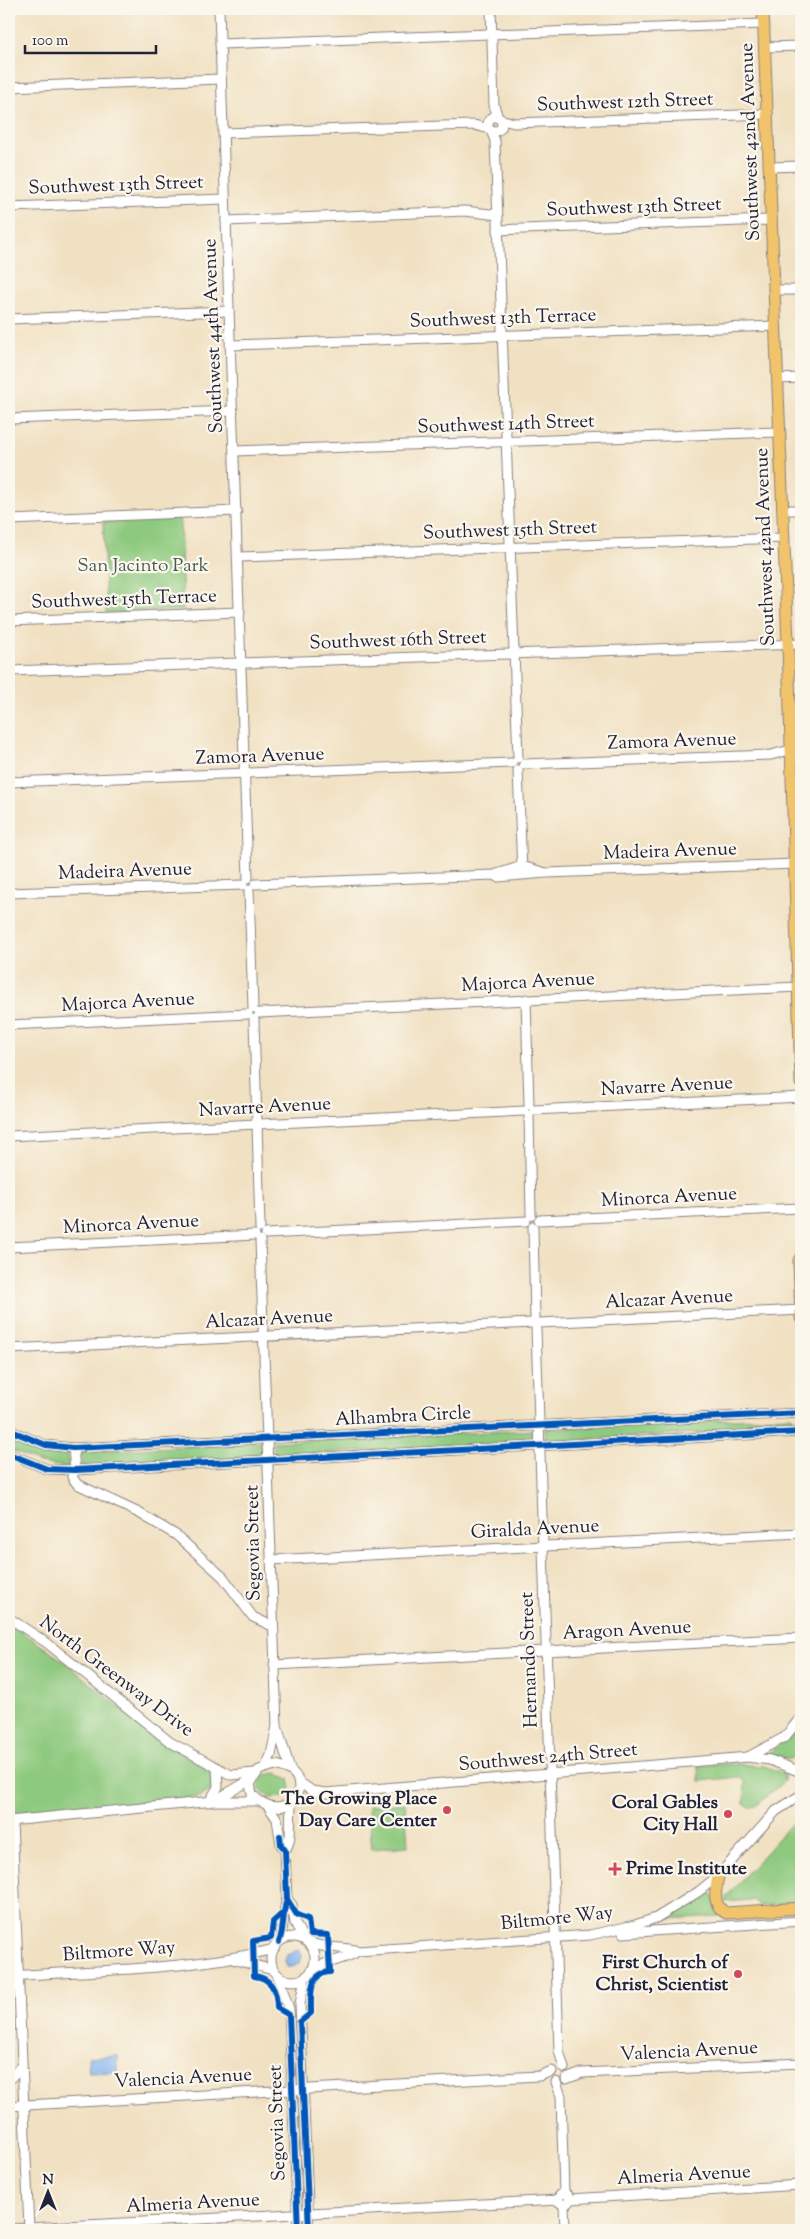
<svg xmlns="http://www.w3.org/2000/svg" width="810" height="2239" font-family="'Sorts Mill Goudy',serif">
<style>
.green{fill:#8dc97e;stroke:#58765c}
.water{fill:#84b4ef;stroke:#536b95}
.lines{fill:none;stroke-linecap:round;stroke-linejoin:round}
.minor-casing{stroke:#8a827f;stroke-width:11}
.major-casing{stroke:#8a827f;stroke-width:13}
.minor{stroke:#fff;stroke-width:9}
.major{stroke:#f1c36a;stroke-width:11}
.cycleway-casing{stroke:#fbf7ec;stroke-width:9}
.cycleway{stroke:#0057b8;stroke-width:6}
.poi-dot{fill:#d1495b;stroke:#fbf7ec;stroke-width:2}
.labels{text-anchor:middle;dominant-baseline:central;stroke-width:4.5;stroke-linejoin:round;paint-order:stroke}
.street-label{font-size:19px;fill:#22223b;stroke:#fbf7ec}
.park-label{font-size:19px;fill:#475c52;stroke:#fbf7ec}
.poi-label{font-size:19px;font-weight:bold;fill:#22223b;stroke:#fbf7ec;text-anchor:end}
</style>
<rect width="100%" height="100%" fill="#fbf7ec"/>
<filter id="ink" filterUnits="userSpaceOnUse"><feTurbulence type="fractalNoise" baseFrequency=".02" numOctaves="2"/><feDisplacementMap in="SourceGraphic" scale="10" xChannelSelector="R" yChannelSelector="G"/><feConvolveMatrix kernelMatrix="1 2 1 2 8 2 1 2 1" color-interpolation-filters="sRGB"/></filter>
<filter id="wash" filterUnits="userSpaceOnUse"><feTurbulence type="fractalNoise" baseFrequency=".0096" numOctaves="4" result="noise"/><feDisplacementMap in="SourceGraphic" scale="20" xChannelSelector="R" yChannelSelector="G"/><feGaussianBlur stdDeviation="1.12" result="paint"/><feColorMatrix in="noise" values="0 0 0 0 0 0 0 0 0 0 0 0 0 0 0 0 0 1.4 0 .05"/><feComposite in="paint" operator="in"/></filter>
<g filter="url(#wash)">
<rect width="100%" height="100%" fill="#f1e1c3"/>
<g class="green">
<polygon points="180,519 183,610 106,613 103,522"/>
<polygon points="791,1416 791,1424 757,1426 745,1430 546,1442 545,1429"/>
<polygon points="535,1430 536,1442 274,1456 273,1442"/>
<polygon points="9,1434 42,1449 68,1453 68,1467 40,1463 9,1449"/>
<polygon points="261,1442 262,1457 82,1467 81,1452"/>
<polygon points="9,1623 62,1660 159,1740 210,1770 215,1778 212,1790 198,1797 9,1816"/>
<polygon points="799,1730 801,1758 794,1756 790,1759 767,1754"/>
<polygon points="731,1764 764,1766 784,1774 784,1781 755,1807 753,1806 751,1808 744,1803 745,1783 740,1777 699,1781 698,1766"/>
<polygon points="276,1773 289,1779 291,1789 283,1797 271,1798 259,1789 259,1782 265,1775"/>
<polygon points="405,1803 408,1846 372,1849 368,1806"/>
<polygon points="801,1813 801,1900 797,1903 760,1906 753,1900 725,1902 726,1897"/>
<polygon points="712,1893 720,1916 667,1919 666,1919"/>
</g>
<g class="water">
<path d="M 298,1950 L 302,1954 C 302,1962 296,1968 287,1967 L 285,1961 L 287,1955 Z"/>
<polygon points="118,2056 118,2072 89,2073 88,2057"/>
</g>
</g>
<g filter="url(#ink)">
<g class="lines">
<g class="minor-casing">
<g id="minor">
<polyline points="219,9 248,878"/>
<polyline points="491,9 494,105 498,118"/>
<polyline points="220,44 764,24"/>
<polyline points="765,47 801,46"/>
<polyline points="9,87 221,79"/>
<circle cx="495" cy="124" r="7"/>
<polyline points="500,119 514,123 768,114"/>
<polyline points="491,130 495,141 518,758"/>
<polyline points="223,133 474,125 490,129"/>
<polyline points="770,167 801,166"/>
<polyline points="9,207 225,199"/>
<polyline points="226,221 465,211 498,215"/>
<polyline points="498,230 772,220"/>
<polyline points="774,290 801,290"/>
<polyline points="9,319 229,311"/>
<polyline points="231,345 776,326"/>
<polyline points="777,379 801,378"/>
<polyline points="9,419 233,411"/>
<polyline points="235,451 779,432"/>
<polyline points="783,510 801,510"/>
<polyline points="9,520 237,511"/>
<polyline points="238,557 784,538"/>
<polyline points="9,621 240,612"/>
<polyline points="9,671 801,644"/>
<polyline points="524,764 771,755 801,747"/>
<polyline points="518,770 522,872"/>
<polyline points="9,782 512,763"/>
<polyline points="546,873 795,864"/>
<polyline points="255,884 494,875 498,877 546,873 522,866 494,875"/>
<polyline points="249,890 253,1008"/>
<polyline points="9,893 243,885"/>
<polyline points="526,999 529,1105"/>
<polyline points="259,1013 798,987"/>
<polyline points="254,1019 260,1228"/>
<polyline points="9,1025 248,1014"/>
<polyline points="534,1110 801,1097"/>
<polyline points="529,1115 531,1215"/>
<polyline points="9,1136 524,1111"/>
<polyline points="539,1220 801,1208"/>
<polyline points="533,1227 535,1318"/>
<polyline points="266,1234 526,1221"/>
<polyline points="260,1240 277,1726 290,1769"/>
<polyline points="9,1247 255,1235"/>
<polyline points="540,1323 801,1310"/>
<polyline points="536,1327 559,2051 564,2068"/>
<polyline points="9,1349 532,1323"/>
<polyline points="9,1430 46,1445 73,1448 801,1413"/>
<polyline points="73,1448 75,1470 72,1477 77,1484 139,1513 176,1535 223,1577 253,1617 272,1626"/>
<polyline points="9,1454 47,1469 75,1470 801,1432"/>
<polyline points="271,1560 801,1533"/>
<polyline points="9,1618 47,1643 170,1742 231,1775 255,1773"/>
<polyline points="274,1665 801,1638"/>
<polyline points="748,1757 785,1737 801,1717"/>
<path d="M 275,1765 C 289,1768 299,1773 299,1788 C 292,1813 267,1811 252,1794 L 250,1784 L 259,1770 Z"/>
<polyline points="266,1766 271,1755 277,1726"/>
<polyline points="299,1782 312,1791 326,1793 748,1757 770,1760 801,1772"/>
<polyline points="214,1801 252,1779"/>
<polyline points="209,1802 218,1787 217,1769"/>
<path d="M 268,1806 L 277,1819 L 281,1845 L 285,1850 L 287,1899 C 282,1912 285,1927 279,1942"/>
<polyline points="9,1821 214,1801 259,1801"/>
<polyline points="12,1821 29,2230"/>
<path d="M 285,1850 C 294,1839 288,1816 292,1801"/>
<polyline points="287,1899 292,1905 295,1923 303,1938"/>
<polyline points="623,1933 801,1921"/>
<circle cx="293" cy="1959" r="22"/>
<path d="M 310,1943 C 326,1949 342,1946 358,1951 L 590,1935 L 635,1925 L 656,1918 L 698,1892 L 718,1876 L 776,1811 L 801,1795"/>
<polyline points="232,1959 273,1970"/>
<path d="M 312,1970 C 327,1960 345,1961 358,1951"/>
<path d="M 9,1976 C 94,1970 192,1970 274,1949"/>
<polyline points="278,1976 289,2009 298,2230"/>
<polyline points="305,1977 300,2004 309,2230"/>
<polyline points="566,2079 582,2073 801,2063"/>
<polyline points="9,2080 21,2066"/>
<polyline points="556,2082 561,2096 564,2193"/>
<polyline points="9,2106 539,2076 552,2071"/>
<circle cx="564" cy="2199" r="5.5"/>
<polyline points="570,2199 801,2185"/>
<polyline points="564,2204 565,2230"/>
<polyline points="9,2229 558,2200"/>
</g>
</g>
<g class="major-casing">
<g id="major">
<polyline points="763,9 788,644 801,1083"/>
<polyline points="801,1257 799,1261 801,1318"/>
<path d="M 718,1876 C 716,1890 711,1905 726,1913 L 801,1908"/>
</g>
</g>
<use href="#minor" class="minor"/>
<use href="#major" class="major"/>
<g class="cycleway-casing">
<g id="cycleway">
<polyline points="9,1430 46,1445 73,1448 801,1413"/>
<polyline points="9,1454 47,1469 75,1470 801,1432"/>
<path d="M 287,1899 L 297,1915 L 308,1919 L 310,1934 L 328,1935 L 330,1972 C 308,1973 311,1997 311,2013 L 300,2022 L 309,2230"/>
<path d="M 285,1911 L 273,1922 L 271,1938 L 253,1941 L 254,1976 C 272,1978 277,1991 277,2008 L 289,2015 L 298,2230"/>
<path d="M 279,1942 C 285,1927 282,1912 287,1899 L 285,1850 L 281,1845 L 280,1836"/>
</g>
</g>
<use href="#cycleway" class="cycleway"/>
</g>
</g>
<g class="poi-dot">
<circle cx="447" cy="1810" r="5"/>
<circle cx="728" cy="1814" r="5"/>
<path d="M612.5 1861.5h5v5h5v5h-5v5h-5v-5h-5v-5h5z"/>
<circle cx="738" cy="1974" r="5"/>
</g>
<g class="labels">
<g class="street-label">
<text transform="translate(625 103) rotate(-2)">Southwest 12th Street</text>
<text transform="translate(751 142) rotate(-92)">Southwest 42nd Avenue</text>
<text transform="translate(116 186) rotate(-2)">Southwest 13th Street</text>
<text transform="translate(634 208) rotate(-2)">Southwest 13th Street</text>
<text transform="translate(503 319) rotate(-2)">Southwest 13th Terrace</text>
<text transform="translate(214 336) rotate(-92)">Southwest 44th Avenue</text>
<text transform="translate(506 425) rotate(-2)">Southwest 14th Street</text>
<text transform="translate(510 531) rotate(-2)">Southwest 15th Street</text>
<text transform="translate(766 547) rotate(-92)">Southwest 42nd Avenue</text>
<text transform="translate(124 600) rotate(-2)">Southwest 15th Terrace</text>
<text transform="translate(398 641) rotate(-2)">Southwest 16th Street</text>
<text transform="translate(672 742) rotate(-2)">Zamora Avenue</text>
<text transform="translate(260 757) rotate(-2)">Zamora Avenue</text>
<text transform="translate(670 852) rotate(-2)">Madeira Avenue</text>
<text transform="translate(125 872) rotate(-2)">Madeira Avenue</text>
<text transform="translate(528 983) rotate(-3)">Majorca Avenue</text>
<text transform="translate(128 1003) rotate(-3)">Majorca Avenue</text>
<text transform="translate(667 1087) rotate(-3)">Navarre Avenue</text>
<text transform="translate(265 1108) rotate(-3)">Navarre Avenue</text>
<text transform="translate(669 1198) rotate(-3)">Minorca Avenue</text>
<text transform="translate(131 1225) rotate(-3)">Minorca Avenue</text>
<text transform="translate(669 1300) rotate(-3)">Alcazar Avenue</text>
<text transform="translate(269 1320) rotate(-3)">Alcazar Avenue</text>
<text transform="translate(403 1417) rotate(-3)">Alhambra Circle</text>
<text transform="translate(535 1530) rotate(-3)">Giralda Avenue</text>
<text transform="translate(254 1543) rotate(-91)">Segovia Street</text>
<text transform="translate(627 1631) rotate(-3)">Aragon Avenue</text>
<text transform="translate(530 1660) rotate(-92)">Hernando Street</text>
<text transform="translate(116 1677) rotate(37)">North Greenway Drive</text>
<text transform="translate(548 1758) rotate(-5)">Southwest 24th Street</text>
<text transform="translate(557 1919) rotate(-6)">Biltmore Way</text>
<text transform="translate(119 1952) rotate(-4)">Biltmore Way</text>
<text transform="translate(689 2052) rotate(-3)">Valencia Avenue</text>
<text transform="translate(183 2079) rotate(-3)">Valencia Avenue</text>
<text transform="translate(278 2123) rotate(-92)">Segovia Street</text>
<text transform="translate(684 2176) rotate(-3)">Almeria Avenue</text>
<text transform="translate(193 2204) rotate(-3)">Almeria Avenue</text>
</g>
<g class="park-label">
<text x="143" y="566">San Jacinto Park</text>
</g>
<g class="poi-label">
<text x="437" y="1799">The Growing Place<tspan x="437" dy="22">Day Care Center</tspan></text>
<text x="718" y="1803">Coral Gables<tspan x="718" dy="22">City Hall</tspan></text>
<text x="626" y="1869" text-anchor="start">Prime Institute</text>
<text x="728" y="1963">First Church of<tspan x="728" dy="22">Christ, Scientist</tspan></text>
</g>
</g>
<rect width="810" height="2239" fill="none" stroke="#fbf7ec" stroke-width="30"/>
<g transform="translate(48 2192)" stroke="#fbf7ec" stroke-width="4" paint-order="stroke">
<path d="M0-4L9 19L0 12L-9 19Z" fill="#22223b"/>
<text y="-8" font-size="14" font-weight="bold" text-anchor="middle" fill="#22223b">N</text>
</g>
<path d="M25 45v8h131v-8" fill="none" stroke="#22223b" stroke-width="2.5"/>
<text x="32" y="45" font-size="15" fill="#22223b" stroke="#fbf7ec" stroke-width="4" paint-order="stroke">100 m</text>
</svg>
